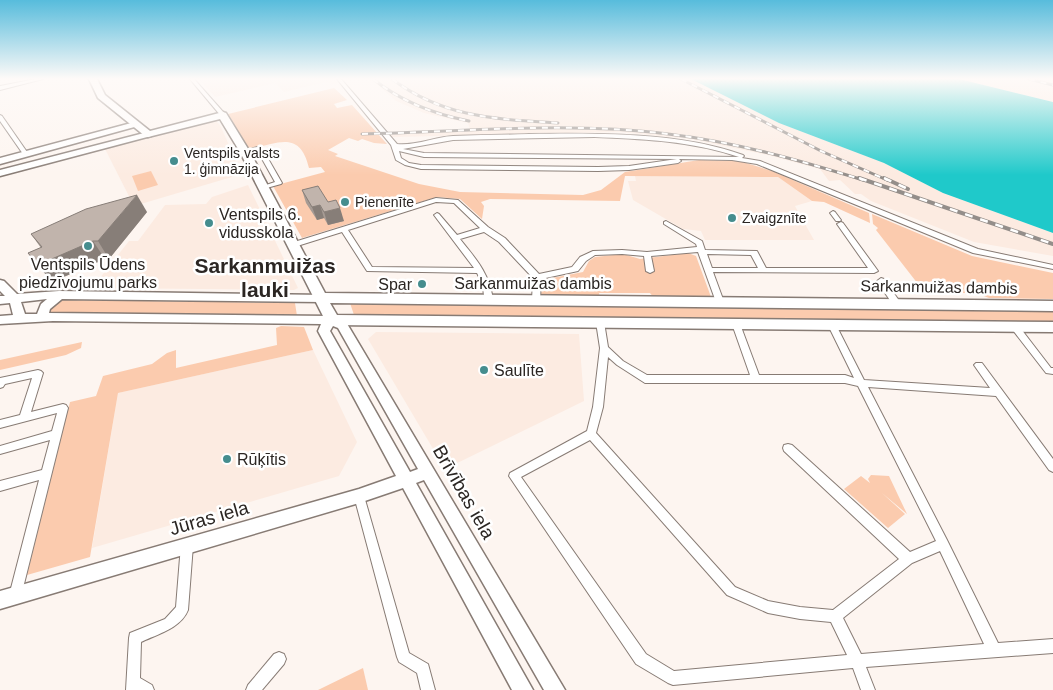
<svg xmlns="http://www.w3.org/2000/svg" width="1053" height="690" font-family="Helvetica,sans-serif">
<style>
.built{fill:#fcebe1}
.green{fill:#fbcbae}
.water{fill:#1fc9ca}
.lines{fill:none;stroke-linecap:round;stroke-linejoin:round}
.street-casing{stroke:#877b74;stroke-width:2}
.secondary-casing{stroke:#877b74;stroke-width:3}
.primary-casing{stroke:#877b74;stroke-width:3}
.street{fill:#fff;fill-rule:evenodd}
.secondary{fill:#fff;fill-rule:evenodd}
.primary{fill:#fff;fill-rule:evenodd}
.rail-far1-casing{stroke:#948e8a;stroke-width:3}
.rail-casing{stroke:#948e8a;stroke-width:4}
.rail-far1{stroke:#fff;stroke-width:2;stroke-dasharray:6;stroke-linecap:butt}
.rail{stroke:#fff;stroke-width:2.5;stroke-dasharray:8;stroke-linecap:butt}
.wall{fill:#a69b94}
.shaded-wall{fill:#877e78}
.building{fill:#c1b4ac;stroke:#877e78}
.poi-dot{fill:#458d8e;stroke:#fff;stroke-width:2}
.labels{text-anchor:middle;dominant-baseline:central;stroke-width:5;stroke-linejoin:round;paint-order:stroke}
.far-poi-label{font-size:14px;fill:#2b2623;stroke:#fff;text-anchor:start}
.poi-label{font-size:16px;fill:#2b2623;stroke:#fff;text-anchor:start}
.street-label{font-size:16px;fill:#2b2623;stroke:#fff}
.near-street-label{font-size:19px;fill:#2b2623;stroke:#fff}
.district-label{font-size:21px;font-weight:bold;fill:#2b2623;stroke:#fff}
</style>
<rect width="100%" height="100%" fill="#fdf5f0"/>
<g class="built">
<polygon points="199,79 357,79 333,84 326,82 284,92 275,83 215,97"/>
<polygon points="371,79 691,79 779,123 884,163 943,193 1053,233 1053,256 974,242 871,201 861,194 855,194 840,180 829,181 820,169 768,155 691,139 620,132 392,137 390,134 470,129 468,123 424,113 396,101"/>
<polygon points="959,79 1053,79 1053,102"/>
<polygon points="215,120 220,125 242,174 134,206 105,149"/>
<polygon points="635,176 778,177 812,201 795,206 814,240 705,240 701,231 683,229 633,200 628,181 636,181"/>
<polygon points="248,185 298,288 294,290 92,288 129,241 138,241 165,205 206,204 212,197"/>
<polygon points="376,332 579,334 584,401 445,469 368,339"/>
<polygon points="313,350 357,442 339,476 92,548 118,393"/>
</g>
<g class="green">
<path d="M 334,88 L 347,100 L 334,104 L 337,108 L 352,105 L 387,144 L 374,143 L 362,139 L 358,141 L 349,138 L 328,150 L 338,154 L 335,156 L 419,184 L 460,192 L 583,195 L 601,190 L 625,172 L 699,160 L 740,161 L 772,171 L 869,213 L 870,223 L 824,202 L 812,201 L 778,177 L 625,176 L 620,201 L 490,199 L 481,202 L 484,206 L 482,219 L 460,199 L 437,197 L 302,238 L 273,186 L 325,172 L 321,167 L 309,168 C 300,130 279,143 249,149 L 228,114 Z"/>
<polygon points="151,171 158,185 138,191 132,176"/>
<polygon points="872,214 972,256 1053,273 1053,299 989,298 976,293 925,293 876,230 878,228 873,224"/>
<polygon points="688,253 696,256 711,297 654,298 650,293 599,293 600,298 541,297 542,280 583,272 589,261 595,257 623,254 640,259"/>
<polygon points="61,300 295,303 297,316 49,315 49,305"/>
<polygon points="350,303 1053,308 1053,322 355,318"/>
<polygon points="281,326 304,327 313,350 118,393 90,557 27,575 70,402 96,396 103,376 152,364 167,353 176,350 176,368 277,345 276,328"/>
<polygon points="82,342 81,348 66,355 0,370 0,360"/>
<polygon points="871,475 889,476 907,514 882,493 905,514 888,528 844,489 861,476 870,483 868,479"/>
<polygon points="363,668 368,690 318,690"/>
</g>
<polygon class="water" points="691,79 959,79 1053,102 1053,233 943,193 884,163 779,123"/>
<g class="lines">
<g class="street-casing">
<g id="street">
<polygon points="36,79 43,79 0,90 0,86"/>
<polygon points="190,79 194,79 225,114 225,116 221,116"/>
<path d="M 337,79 L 341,79 L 397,144 C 416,146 434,137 453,136 C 478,135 503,135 529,134 C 595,133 680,132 743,155 L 744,156 L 742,158 L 760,161 L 978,249 L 1053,265 L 1053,269 L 973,253 L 757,164 L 732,160 L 679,159 L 681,161 L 678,163 L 629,170 L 598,171 L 421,169 L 405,165 L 396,160 L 391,145 ZM 594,137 C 642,139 693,141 739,157 L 424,153 L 403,149 L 453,140 ZM 399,151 L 424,157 L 677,159 L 629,166 L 598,167 L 421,165 L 409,163 L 401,158 Z"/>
<polygon points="0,115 2,116 27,152 27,154 23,154 0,121"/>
<polygon points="257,147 262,148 282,183 281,184 263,189 260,187 275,182 257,150 245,154 242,152"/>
<path d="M 436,198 L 458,200 L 488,227 L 505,238 L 539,274 L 572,267 L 580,257 L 593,251 L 622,250 L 647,252 L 697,247 L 696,244 L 664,224 L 664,222 L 666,221 L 702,241 L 705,250 L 757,251 L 766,268 L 868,268 L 837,224 L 841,222 L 843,223 L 878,271 L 874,273 L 713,272 L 724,302 L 720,305 L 716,302 L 698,252 L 651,256 L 654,271 L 650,273 L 646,271 L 644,256 L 622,254 L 595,255 L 586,261 L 578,271 L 541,279 L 540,301 L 536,304 L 532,301 L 533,278 L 499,242 L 484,232 L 460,239 C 476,259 490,274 493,301 L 489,304 L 485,301 L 482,283 L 477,273 L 367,271 L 342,232 L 294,247 L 290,245 L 291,243 ZM 436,202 L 454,203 L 480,228 L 457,235 L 439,214 L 437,213 L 434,215 L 474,268 L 372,267 L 348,230 ZM 707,254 L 751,255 L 758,268 L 712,268 Z"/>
<polygon points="833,211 835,212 841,220 840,221 836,221 830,213"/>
<polygon points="881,278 884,279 900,302 901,304 900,306 894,306 878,283 877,281"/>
<path d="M 600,319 L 604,322 L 608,347 L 623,361 L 647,375 L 750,375 L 732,324 L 736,321 L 740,324 L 759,375 L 845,375 L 854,378 L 828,325 L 832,322 L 836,325 L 864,380 L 990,388 L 974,365 L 976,363 L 982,363 L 1053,459 L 1053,472 L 1049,470 L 996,396 L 868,387 L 947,540 L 998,643 L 1053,639 L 1053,653 L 866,667 L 875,690 L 861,690 L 853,668 L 673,685 L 668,683 L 636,664 L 509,476 L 510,473 L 587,431 L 593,407 L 600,348 L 596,322 ZM 608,357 L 617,365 L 645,383 L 845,383 L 858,386 L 936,541 L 910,552 L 792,445 L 788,444 L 784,445 L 783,448 L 784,451 L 899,559 L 833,610 L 800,607 L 768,601 L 735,587 L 596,433 L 603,407 ZM 590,440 L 727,595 L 768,613 L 800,619 L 831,622 L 847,655 L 674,671 L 646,654 L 521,477 ZM 940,551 L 984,644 L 861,654 L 843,618 L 912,563 Z"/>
<polygon points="1015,324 1018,325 1051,368 1053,368 1053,374 1046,373 1012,329 1011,327 1012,325"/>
<polygon points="38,370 41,371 43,373 31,412 63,404 66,405 68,408 21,596 19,600 15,602 11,600 9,596 39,480 0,491 0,481 42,470 50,440 0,454 0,446 52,431 57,413 0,428 0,420 20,415 32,378 5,384 3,387 0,388 0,378"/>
<polygon points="359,491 363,492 364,496 409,653 428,664 435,690 421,690 417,673 399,662 397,657 354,496 355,492"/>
<path d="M 187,539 L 191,541 L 193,545 L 188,610 C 181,628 158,634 141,642 L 140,678 L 152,685 L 154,690 L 126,690 L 129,638 L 130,633 L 165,619 L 176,607 L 181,545 L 183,541 Z"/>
<polygon points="279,652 284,654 286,659 284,664 262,690 246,690 248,685 274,654"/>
</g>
</g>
<g class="secondary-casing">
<g id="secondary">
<polygon points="135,122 139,124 138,126 0,164 0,158"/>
<polygon points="148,132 151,132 151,136 0,176 0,170"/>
<path d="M 0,280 L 4,281 L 17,294 L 59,291 L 326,295 L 328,298 L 326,301 L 322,302 L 62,299 L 50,309 L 49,313 L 332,316 L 346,322 L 565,690 L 544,690 L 424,480 L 416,483 L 533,690 L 512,690 L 403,488 L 359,503 L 0,609 L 0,591 L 359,489 L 396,476 L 318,331 L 321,324 L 53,321 L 0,324 L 0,316 L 13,315 L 10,303 L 0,304 L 0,296 L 5,296 L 0,291 ZM 47,299 L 41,304 L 37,314 L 25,314 L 21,302 ZM 333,326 L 338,328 L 418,469 L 410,472 L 330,331 Z"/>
</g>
</g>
<g class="primary-casing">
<polygon id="primary" points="89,79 97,79 105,95 150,131 223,112 226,113 250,152 325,293 1053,301 1053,311 330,303 337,315 1053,322 1053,332 332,325 327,324 325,320 240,152 220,119 148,137 145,136 98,98"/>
</g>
<use href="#street" class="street"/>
<use href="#secondary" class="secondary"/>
<use href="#primary" class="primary"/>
<g class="rail-far1-casing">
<g id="rail-far1">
<path d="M 373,79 C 402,102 433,114 469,121"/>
<path d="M 392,79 C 444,118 496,119 558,123"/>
<polyline points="681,79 821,151 887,180"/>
<polyline points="1029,79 1053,85"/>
<path d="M 362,134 C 464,132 567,121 668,134 C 735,142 799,160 863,180"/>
</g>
</g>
<g class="rail-casing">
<g id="rail">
<polyline points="859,178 1053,244"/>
<polyline points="884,178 908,189"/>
</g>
</g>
<use href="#rail-far1" class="rail-far1"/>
<use href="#rail" class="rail"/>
</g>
<g class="wall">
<polygon points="302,190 344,221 328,225 324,218 317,220 306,203"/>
<polygon points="147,212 109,259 105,259 52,282 28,253 41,248 31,234"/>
</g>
<g class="shaded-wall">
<polygon points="137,195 147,212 109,259 98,241"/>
<polygon points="320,205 324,218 317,220 312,207"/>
<polygon points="340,208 344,221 328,225 324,212"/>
<polygon points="93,241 105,259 52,282 38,265"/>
</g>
<g class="building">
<polygon points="318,186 328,202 336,200 340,208 324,212 320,205 312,207 302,190"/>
<polygon points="137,195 98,241 93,241 38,265 28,253 42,247 31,234 86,209"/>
</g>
<linearGradient id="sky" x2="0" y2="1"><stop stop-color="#57bcdc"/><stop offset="0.45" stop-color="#fefaf8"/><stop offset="1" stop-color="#fefaf8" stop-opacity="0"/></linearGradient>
<rect width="1053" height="175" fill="url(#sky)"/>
<g class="poi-dot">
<circle cx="174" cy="161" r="5"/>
<circle cx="345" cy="202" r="5"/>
<circle cx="732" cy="218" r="5"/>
<circle cx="209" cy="223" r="5"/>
<circle cx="88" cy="246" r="5"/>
<circle cx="422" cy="284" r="5"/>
<circle cx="484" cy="370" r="5"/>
<circle cx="227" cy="459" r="5"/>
</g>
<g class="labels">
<g class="far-poi-label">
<text x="184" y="153">Ventspils valsts<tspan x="184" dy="16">1. ģimnāzija</tspan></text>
<text x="355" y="202">Pienenīte</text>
<text x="742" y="218">Zvaigznīte</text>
</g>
<g class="poi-label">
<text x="219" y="214">Ventspils 6.<tspan x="219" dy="18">vidusskola</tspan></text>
<text x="88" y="264" text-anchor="middle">Ventspils Ūdens<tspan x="88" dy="18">piedzīvojumu parks</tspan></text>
<text x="412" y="284" text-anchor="end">Spar</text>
<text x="494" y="370">Saulīte</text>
<text x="237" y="459">Rūķītis</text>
</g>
<g class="street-label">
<text x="533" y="283">Sarkanmuižas dambis</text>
<text transform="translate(939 287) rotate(1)">Sarkanmuižas dambis</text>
</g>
<g class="near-street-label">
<text transform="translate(464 492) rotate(60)">Brīvības iela</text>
<text transform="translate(209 518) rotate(-16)">Jūras iela</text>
</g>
<g class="district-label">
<text x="265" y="265">Sarkanmuižas<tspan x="265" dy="24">lauki</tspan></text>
</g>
</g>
</svg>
